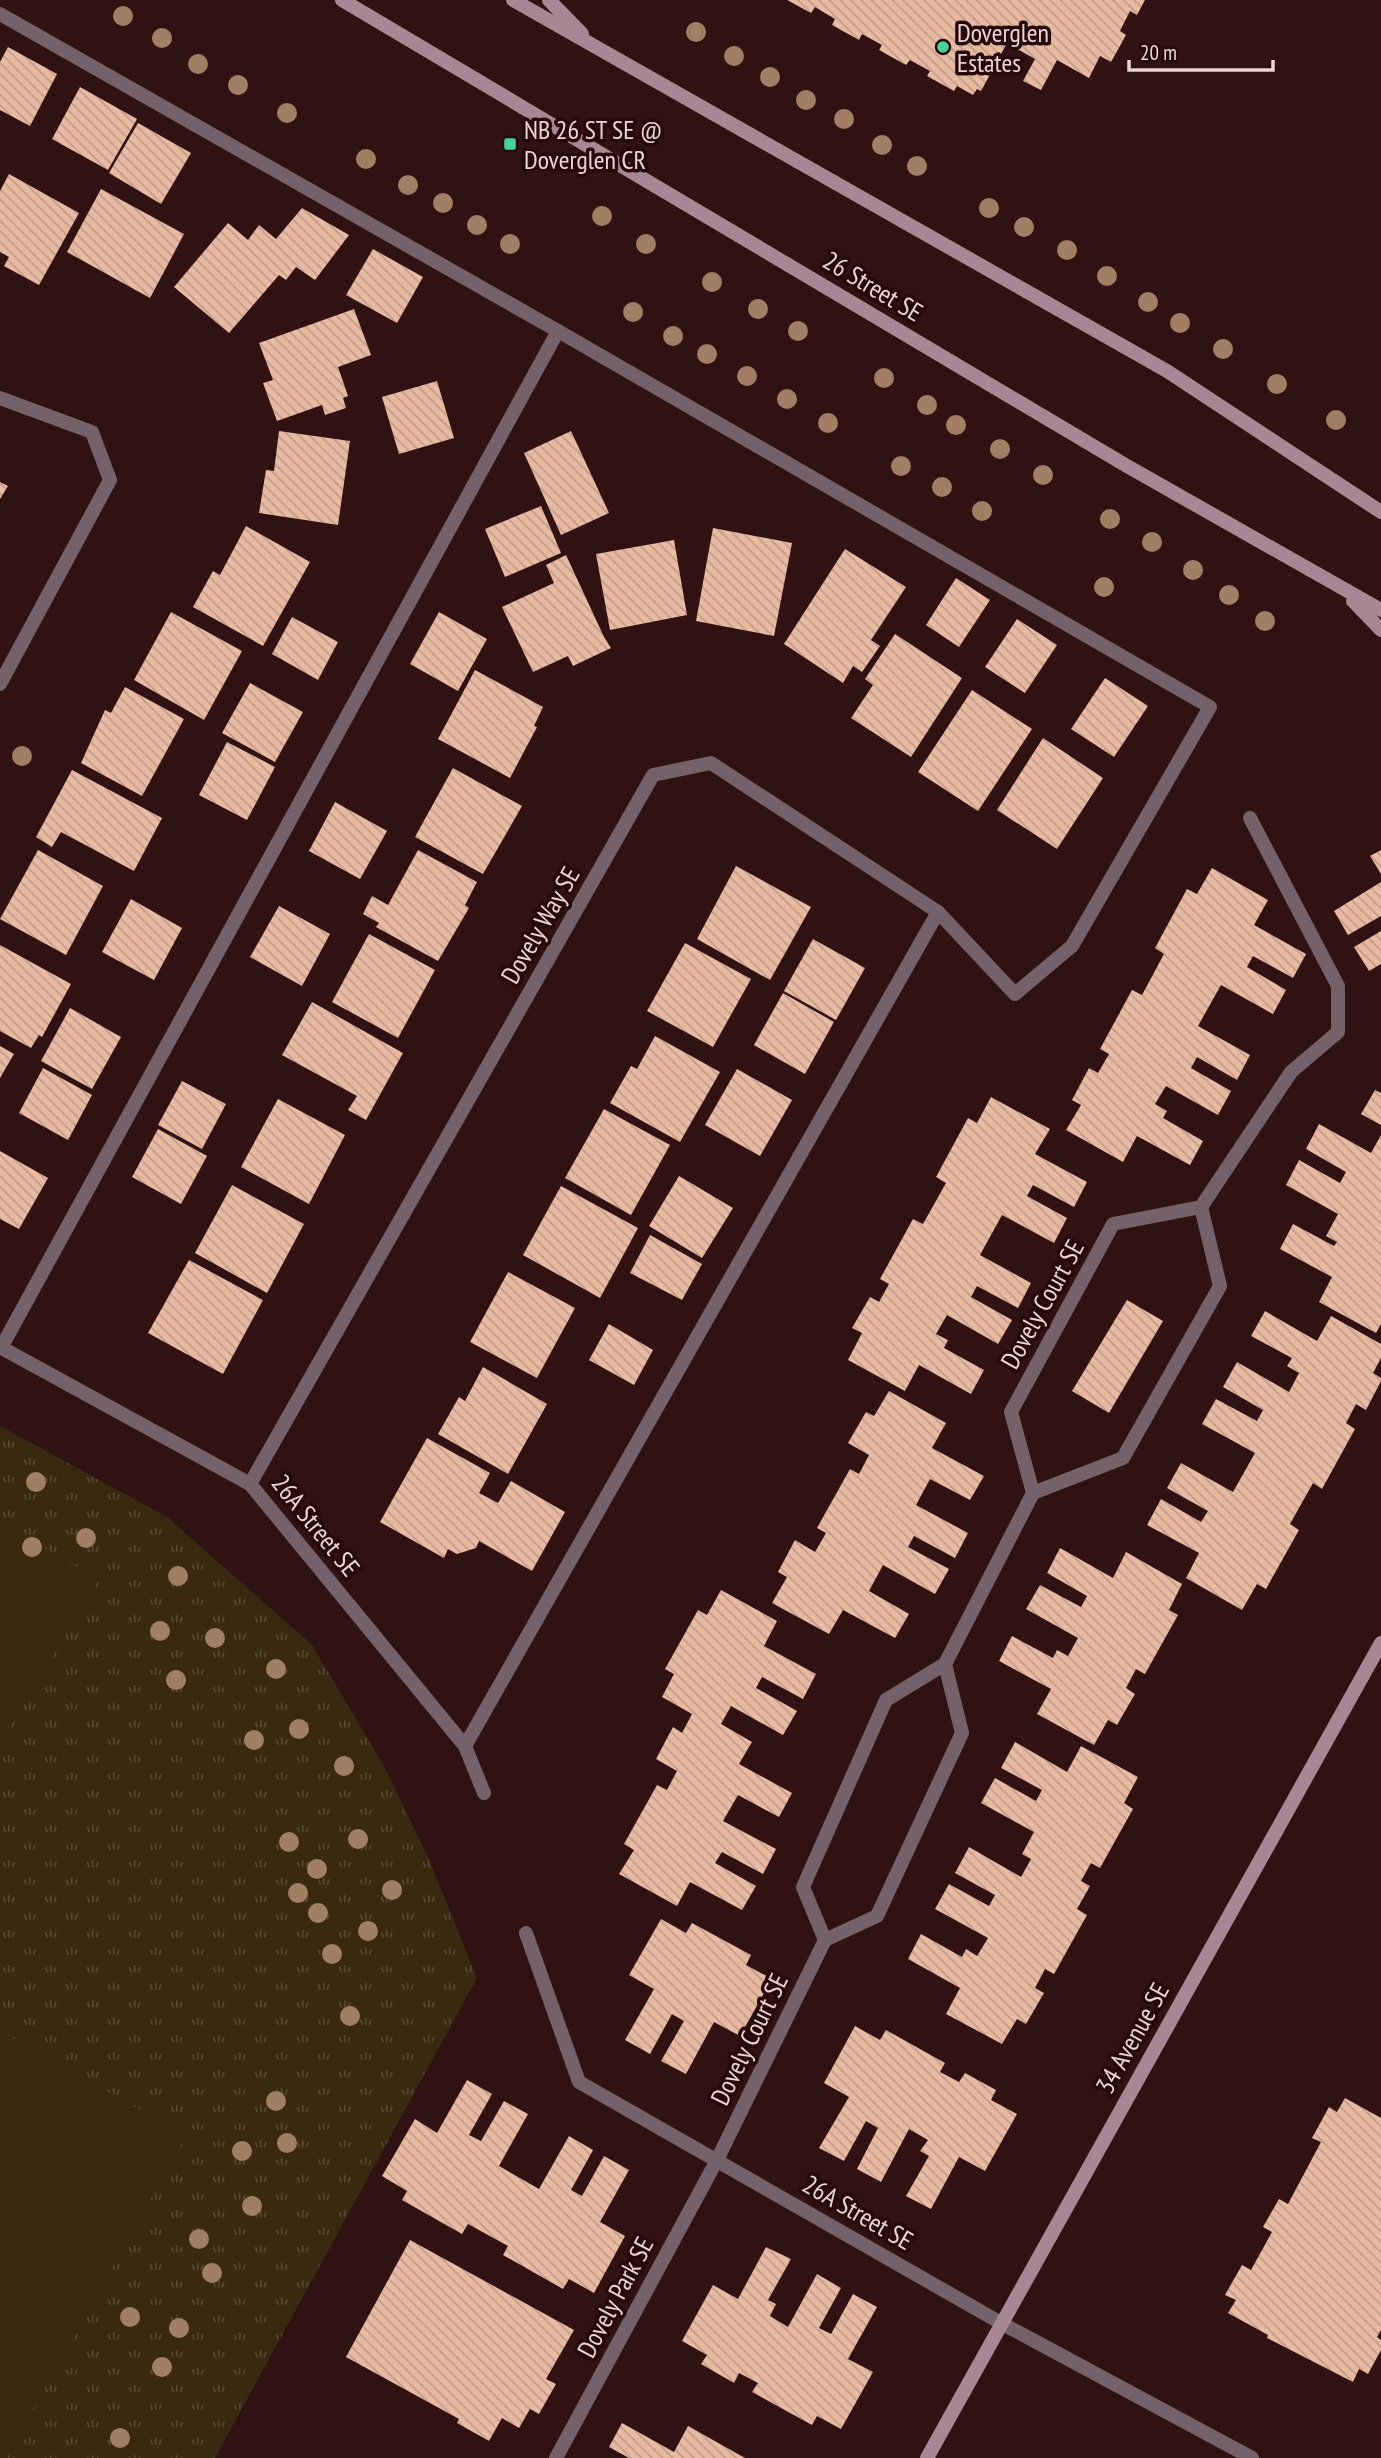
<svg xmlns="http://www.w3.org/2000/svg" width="1381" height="2458" font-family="'PT Sans Narrow',sans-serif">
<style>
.park{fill:url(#park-tufts)}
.pitch{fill:#39290f}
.building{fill:url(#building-back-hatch)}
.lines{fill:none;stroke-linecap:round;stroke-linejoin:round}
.lane{stroke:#756169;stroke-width:14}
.street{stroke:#756169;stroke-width:14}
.secondary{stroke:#a78794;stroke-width:14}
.tree{fill:#a07f64}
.poi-dot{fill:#45d49e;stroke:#27090b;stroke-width:2.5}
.labels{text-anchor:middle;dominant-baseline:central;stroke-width:7;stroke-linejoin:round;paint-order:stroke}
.poi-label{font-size:26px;fill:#ebd5d4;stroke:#27090b;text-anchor:start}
.street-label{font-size:26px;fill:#ebd5d4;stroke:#27090b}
</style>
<defs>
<pattern id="park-tufts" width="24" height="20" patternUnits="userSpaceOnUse" patternTransform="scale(1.75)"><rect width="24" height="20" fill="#39290f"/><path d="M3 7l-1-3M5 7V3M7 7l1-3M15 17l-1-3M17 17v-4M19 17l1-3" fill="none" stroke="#564731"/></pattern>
<pattern id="building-back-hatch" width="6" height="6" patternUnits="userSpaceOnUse" patternTransform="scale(1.75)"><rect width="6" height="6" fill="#e9baa2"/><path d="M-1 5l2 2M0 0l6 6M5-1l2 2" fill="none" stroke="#c09c8a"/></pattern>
</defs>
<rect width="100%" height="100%" fill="#311213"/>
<polygon class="park" points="0,1426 167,1517 312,1645 384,1766 427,1855 477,1978 215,2458 0,2458"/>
<g class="pitch">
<polygon points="0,1524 99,1579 11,1725 0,1731"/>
<polygon points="0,2031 186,2136 6,2458 0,2458"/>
</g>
<g class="building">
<polygon points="787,0 1145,0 1137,15 1130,11 1120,31 1126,35 1111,62 1100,56 1089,78 1057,60 1041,90 1023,81 1035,59 1007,43 981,91 977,89 973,95 957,86 954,91 927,76 930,71 910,60 906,65 879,50 882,45 862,34 859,40 832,25 835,19 815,7 811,13"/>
<polygon points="8,47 57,74 30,126 0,110 0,62"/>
<polygon points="80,87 137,119 108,170 52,139"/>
<polygon points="138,123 191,153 161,204 109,173"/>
<polygon points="9,174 79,213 39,285 4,266 9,257 0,252 0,191"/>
<polygon points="101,189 184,234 150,298 67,252"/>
<polygon points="302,208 349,235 315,280 296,267 286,280 279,275 229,333 174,287 228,223 248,240 259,225 276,239"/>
<polygon points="373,249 423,277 397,323 346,295"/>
<polygon points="354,309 371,355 338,367 348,396 343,398 346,408 325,415 322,405 277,421 263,383 273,380 259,343"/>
<polygon points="437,381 454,438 399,454 382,397"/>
<polygon points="279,431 350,441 338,525 259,513 266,470 274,471"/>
<polygon points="571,431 609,513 561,535 524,453"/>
<polygon points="0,482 8,486 0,499"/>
<polygon points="541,506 561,553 505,577 485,529"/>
<polygon points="246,526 310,562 263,646 193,607 213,571 220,575"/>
<polygon points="713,528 792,543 774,636 696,621"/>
<polygon points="674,540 687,615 610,630 596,554"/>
<polygon points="845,549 906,587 871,640 880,646 862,672 853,666 843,683 784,644"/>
<polygon points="566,555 604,637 611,648 573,666 568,656 533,672 502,607 554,583 546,565"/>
<polygon points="956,578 990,600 959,647 926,625"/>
<polygon points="171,612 242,651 204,720 134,680"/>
<polygon points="439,612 487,639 458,691 410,664"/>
<polygon points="292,617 338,642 318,680 272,654"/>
<polygon points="1017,619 1057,645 1025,693 985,667"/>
<polygon points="895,634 962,678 911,757 851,718 873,685 865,679"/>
<polygon points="475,670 543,707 534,726 537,727 510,778 438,739"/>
<polygon points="1105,678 1148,706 1114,757 1071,729"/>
<polygon points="250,683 303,712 275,762 222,733"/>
<polygon points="125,687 184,719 142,796 81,763 105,710 111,713"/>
<polygon points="972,690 1032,729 978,811 918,772"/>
<polygon points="1043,738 1103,778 1057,849 997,810"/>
<polygon points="227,742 275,767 247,820 199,795"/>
<polygon points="453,768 522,806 483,874 415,837"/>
<polygon points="72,770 162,818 134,871 61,832 52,847 36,837"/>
<polygon points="335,802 387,831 360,879 309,851"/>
<polygon points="38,850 103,886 66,955 0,919"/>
<polygon points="418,850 477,882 465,905 469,908 438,961 376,927 379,923 363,914 372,896 388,905"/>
<polygon points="1381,850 1381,874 1370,856"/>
<polygon points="736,866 811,907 770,980 697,939"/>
<polygon points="1212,868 1268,900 1254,925 1306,954 1293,978 1253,956 1247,967 1286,990 1273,1014 1221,985 1198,1026 1250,1055 1237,1080 1197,1057 1191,1068 1231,1091 1218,1115 1166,1086 1155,1104 1167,1111 1163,1118 1203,1141 1190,1165 1137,1136 1123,1162 1066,1130 1081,1105 1072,1100 1089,1068 1098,1073 1109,1054 1100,1049 1132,990 1142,995 1164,954 1155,948 1187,889 1197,894"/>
<polygon points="1381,882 1381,916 1348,935 1334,911"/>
<polygon points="131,899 182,928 154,980 102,952"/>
<polygon points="279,906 330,934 302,986 250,957"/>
<polygon points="1381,931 1381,964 1369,971 1354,947"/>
<polygon points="369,934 435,970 398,1038 332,1002"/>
<polygon points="813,939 865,968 836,1020 784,991"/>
<polygon points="685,943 751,979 713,1047 647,1011"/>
<polygon points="0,945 71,984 42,1037 39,1035 31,1048 0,1031"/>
<polygon points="783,993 834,1022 805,1074 754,1045"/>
<polygon points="312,1002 403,1053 366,1120 348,1110 357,1096 282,1055"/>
<polygon points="70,1008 121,1037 92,1089 41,1061"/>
<polygon points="655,1036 720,1072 680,1142 610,1103 631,1066 637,1069"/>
<polygon points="0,1046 14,1054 0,1078"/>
<polygon points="43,1068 92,1095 68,1140 19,1113"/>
<polygon points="737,1069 792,1100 760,1156 705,1125"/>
<polygon points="182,1081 226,1104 202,1149 158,1125"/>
<polygon points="1375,1090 1381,1093 1381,1125 1361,1114"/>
<polygon points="991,1097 1050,1129 1035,1154 1087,1182 1074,1207 1033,1185 1027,1196 1067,1218 1054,1243 1002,1215 980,1255 1031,1283 1018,1308 977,1286 971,1297 1012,1320 998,1344 947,1315 936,1334 948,1340 944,1348 984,1370 971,1394 919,1365 905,1391 848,1360 862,1333 852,1328 870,1297 879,1302 889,1284 880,1279 913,1219 923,1224 946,1183 936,1177 968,1118 977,1123"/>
<polygon points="278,1099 345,1135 309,1204 241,1167"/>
<polygon points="604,1109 670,1145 631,1215 565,1178"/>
<polygon points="1319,1124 1371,1153 1381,1135 1381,1324 1376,1333 1319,1302 1332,1277 1280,1249 1293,1224 1334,1246 1337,1242 1326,1236 1338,1214 1286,1185 1299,1160 1340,1183 1346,1172 1306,1149"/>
<polygon points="158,1129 207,1156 181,1204 132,1177"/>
<polygon points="0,1151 48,1178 19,1229 0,1219"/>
<polygon points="679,1176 733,1208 702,1258 649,1226"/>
<polygon points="232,1185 304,1224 267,1293 195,1253"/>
<polygon points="561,1186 638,1228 600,1298 523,1255"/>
<polygon points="650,1235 702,1264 682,1300 630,1273"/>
<polygon points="189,1260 263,1300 223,1374 148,1333"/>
<polygon points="508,1272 575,1308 537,1378 470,1342"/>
<polygon points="1127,1300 1163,1321 1109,1413 1072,1391"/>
<polygon points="1265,1311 1317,1341 1331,1316 1381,1344 1381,1358 1373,1373 1381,1378 1381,1381 1366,1410 1356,1404 1346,1423 1355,1429 1322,1489 1313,1483 1290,1524 1299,1530 1266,1589 1257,1584 1242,1610 1186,1578 1199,1553 1147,1525 1161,1499 1201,1522 1208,1511 1167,1488 1181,1463 1233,1492 1255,1453 1202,1424 1216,1399 1257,1421 1263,1410 1223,1387 1237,1362 1289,1392 1299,1373 1287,1366 1292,1358 1251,1336"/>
<polygon points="609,1324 653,1350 634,1385 589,1360"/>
<polygon points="483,1367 547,1404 508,1474 438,1434 459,1397 465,1401"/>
<polygon points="889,1391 946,1423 932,1448 984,1476 970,1500 930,1479 916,1505 968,1533 955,1558 914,1536 908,1547 949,1569 935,1594 883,1565 869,1591 909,1614 895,1638 843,1610 829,1634 772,1603 787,1577 778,1572 795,1540 815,1552 826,1533 817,1528 850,1469 859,1474 869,1455 848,1443 866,1412 874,1416"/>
<polygon points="427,1438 490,1473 479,1493 498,1503 511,1481 565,1512 532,1571 479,1541 476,1548 457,1554 448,1549 444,1558 380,1522"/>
<polygon points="1060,1548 1113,1578 1126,1552 1182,1584 1169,1610 1178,1615 1145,1674 1136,1669 1126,1688 1135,1694 1117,1725 1108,1720 1094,1745 1037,1714 1051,1689 999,1661 1012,1636 1053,1658 1057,1650 1068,1656 1078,1638 1026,1609 1040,1585 1081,1607 1087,1596 1047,1573"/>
<polygon points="721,1590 777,1621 764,1646 816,1674 803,1699 762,1677 756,1688 797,1711 783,1735 731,1706 721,1724 752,1742 739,1764 792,1793 779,1817 738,1795 723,1821 776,1849 763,1874 722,1852 715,1863 756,1886 742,1910 690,1882 677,1906 619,1874 634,1850 624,1844 657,1785 667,1790 677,1771 656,1759 673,1727 682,1733 692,1714 662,1697 674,1674 665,1669 698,1610 707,1615"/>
<polygon points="1015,1742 1067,1772 1081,1746 1138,1777 1124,1803 1133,1809 1100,1868 1091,1863 1081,1881 1090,1886 1077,1909 1087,1915 1054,1974 1045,1969 1035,1988 1044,1993 1026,2024 1017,2019 1002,2044 946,2014 960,1988 908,1959 921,1934 962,1957 966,1949 977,1956 988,1938 935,1909 949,1884 989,1906 995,1895 955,1873 969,1847 1021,1877 1031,1859 1022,1854 1034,1832 981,1803 995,1778 1036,1801 1042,1790 1001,1768"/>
<polygon points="661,1919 686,1933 692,1923 751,1955 746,1965 772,1979 740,2036 714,2022 686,2074 661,2061 684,2021 672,2014 650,2054 625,2040 654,1989 629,1975"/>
<polygon points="855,2026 880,2040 886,2030 945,2063 940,2072 959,2082 965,2073 996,2090 991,2100 1017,2114 985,2171 959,2157 931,2209 906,2196 929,2156 920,2151 928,2140 909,2129 881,2182 857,2169 878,2128 866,2121 844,2161 819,2148 849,2097 824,2083"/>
<polygon points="467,2080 492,2094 469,2135 481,2141 504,2101 528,2114 499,2166 539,2189 569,2136 593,2150 571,2190 582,2196 604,2156 629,2170 600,2222 625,2236 594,2293 569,2279 563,2289 503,2255 508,2246 468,2224 462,2234 402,2200 407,2191 382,2176 415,2119 437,2133"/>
<polygon points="1345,2098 1381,2118 1381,2330 1377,2337 1381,2340 1381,2350 1368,2374 1359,2369 1353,2382 1267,2338 1268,2335 1228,2313 1236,2300 1225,2295 1242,2265 1251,2270 1272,2232 1263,2227 1279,2199 1288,2204 1321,2142 1312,2138 1329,2107 1337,2112"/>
<polygon points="410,2240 574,2330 546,2379 556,2384 539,2414 530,2409 519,2428 502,2418 489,2441 457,2423 459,2419 346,2357"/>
<polygon points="766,2247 791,2259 768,2300 776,2304 770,2316 788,2327 817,2274 841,2288 819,2328 831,2334 853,2294 877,2307 848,2359 873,2372 841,2429 817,2416 812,2425 752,2392 758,2383 739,2373 734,2383 701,2364 707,2355 682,2341 713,2285 738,2299"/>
<polygon points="622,2423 674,2452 688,2426 745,2458 629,2458 609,2447"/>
</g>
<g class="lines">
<g class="lane">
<polyline points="0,14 558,331 1210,707 1072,946 1015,994"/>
<polyline points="1,1348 558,331"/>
<polyline points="465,1746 938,912"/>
</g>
<g class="street">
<polyline points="0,398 92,432 110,480 0,684"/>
<polyline points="0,1347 250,1484 465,1746 484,1793"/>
<polyline points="250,1484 653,775 711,763 938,912 1015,994"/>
<polyline points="1033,1493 1011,1412 1113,1224 1201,1207 1291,1072 1338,1032 1338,986 1250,818"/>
<polyline points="526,1933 579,2082 1001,2323 1252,2458"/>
<polyline points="825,1940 803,1887 886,1700 945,1664 1033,1493 1123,1458 1220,1286 1201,1207"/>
<polyline points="556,2458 717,2160 825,1940 877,1916 962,1733 945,1664"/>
</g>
<g class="secondary">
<polyline points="342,0 1127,466 1381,610"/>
<polyline points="513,0 1167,371 1381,512"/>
<polyline points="549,0 582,34"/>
<polyline points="1353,601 1381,630"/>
<polyline points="927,2458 1381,1643"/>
</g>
</g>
<g class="tree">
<circle cx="123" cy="16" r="10"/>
<circle cx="696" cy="32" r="10"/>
<circle cx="162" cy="38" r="10"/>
<circle cx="734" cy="56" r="10"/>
<circle cx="198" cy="64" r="10"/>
<circle cx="770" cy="77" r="10"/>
<circle cx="238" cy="85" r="10"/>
<circle cx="806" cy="100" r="10"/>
<circle cx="287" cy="113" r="10"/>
<circle cx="844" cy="119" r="10"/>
<circle cx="882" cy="145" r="10"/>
<circle cx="366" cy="159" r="10"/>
<circle cx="917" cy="166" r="10"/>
<circle cx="408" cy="185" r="10"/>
<circle cx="443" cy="203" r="10"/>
<circle cx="989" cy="208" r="10"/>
<circle cx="602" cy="216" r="10"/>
<circle cx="477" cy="225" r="10"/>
<circle cx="1024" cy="227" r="10"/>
<circle cx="510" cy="244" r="10"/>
<circle cx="646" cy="244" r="10"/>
<circle cx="1067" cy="250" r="10"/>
<circle cx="1107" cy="276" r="10"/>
<circle cx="712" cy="282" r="10"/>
<circle cx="1148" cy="302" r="10"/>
<circle cx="758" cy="309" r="10"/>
<circle cx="633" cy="312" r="10"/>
<circle cx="1180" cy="323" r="10"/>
<circle cx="798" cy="331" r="10"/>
<circle cx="673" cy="336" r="10"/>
<circle cx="1223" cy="349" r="10"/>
<circle cx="707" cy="354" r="10"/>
<circle cx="747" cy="376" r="10"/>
<circle cx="884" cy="378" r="10"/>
<circle cx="1277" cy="384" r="10"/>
<circle cx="787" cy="399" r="10"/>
<circle cx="927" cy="405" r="10"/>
<circle cx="1336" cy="420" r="10"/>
<circle cx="828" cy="423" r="10"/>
<circle cx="956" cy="425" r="10"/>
<circle cx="1000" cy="449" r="10"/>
<circle cx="901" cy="466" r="10"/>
<circle cx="1043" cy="475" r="10"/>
<circle cx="942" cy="487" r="10"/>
<circle cx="982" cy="511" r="10"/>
<circle cx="1110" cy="519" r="10"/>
<circle cx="1152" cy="542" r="10"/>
<circle cx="1193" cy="570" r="10"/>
<circle cx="1104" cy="587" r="10"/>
<circle cx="1229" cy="595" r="10"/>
<circle cx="1265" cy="621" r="10"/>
<circle cx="22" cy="756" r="10"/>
<circle cx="36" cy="1482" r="10"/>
<circle cx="86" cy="1538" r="10"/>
<circle cx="32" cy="1547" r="10"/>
<circle cx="178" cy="1576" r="10"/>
<circle cx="160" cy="1631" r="10"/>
<circle cx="215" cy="1638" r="10"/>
<circle cx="276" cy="1669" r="10"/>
<circle cx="176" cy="1680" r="10"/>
<circle cx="299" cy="1729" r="10"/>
<circle cx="254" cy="1740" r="10"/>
<circle cx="344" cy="1766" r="10"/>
<circle cx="358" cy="1839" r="10"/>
<circle cx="289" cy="1842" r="10"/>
<circle cx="317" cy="1869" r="10"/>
<circle cx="392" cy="1890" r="10"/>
<circle cx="298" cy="1893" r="10"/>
<circle cx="318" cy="1913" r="10"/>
<circle cx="368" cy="1931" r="10"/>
<circle cx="332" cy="1954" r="10"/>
<circle cx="350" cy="2016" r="10"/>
<circle cx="276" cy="2101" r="10"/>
<circle cx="287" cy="2143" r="10"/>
<circle cx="242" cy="2151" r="10"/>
<circle cx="252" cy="2206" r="10"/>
<circle cx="199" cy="2239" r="10"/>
<circle cx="212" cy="2273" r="10"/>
<circle cx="130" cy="2317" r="10"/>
<circle cx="179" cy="2328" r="10"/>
<circle cx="162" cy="2367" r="10"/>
<circle cx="120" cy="2438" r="10"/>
</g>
<g class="poi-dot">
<circle cx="943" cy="47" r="7"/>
<rect x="503" y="137" width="14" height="14" rx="3.5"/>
</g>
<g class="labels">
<g class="poi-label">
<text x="957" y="32">Doverglen<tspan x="957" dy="30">Estates</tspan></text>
<text x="524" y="129">NB 26 ST SE @<tspan x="524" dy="30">Doverglen CR</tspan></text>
</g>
<g class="street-label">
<text transform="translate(873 286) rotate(31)">26 Street SE</text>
<text transform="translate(540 925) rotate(-60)">Dovely Way SE</text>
<text transform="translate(1042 1304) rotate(-61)">Dovely Court SE</text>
<text transform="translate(316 1525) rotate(51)">26A Street SE</text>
<text transform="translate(1132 2038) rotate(-61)">34 Avenue SE</text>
<text transform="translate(749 2039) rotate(-64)">Dovely Court SE</text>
<text transform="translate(858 2212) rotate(30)">26A Street SE</text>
<text transform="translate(615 2297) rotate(-62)">Dovely Park SE</text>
</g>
</g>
<path d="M1129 60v10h144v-10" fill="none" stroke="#ebd5d4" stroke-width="3.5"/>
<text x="1140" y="60" font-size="21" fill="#ebd5d4" stroke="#27090b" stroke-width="5" paint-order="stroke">20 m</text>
</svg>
